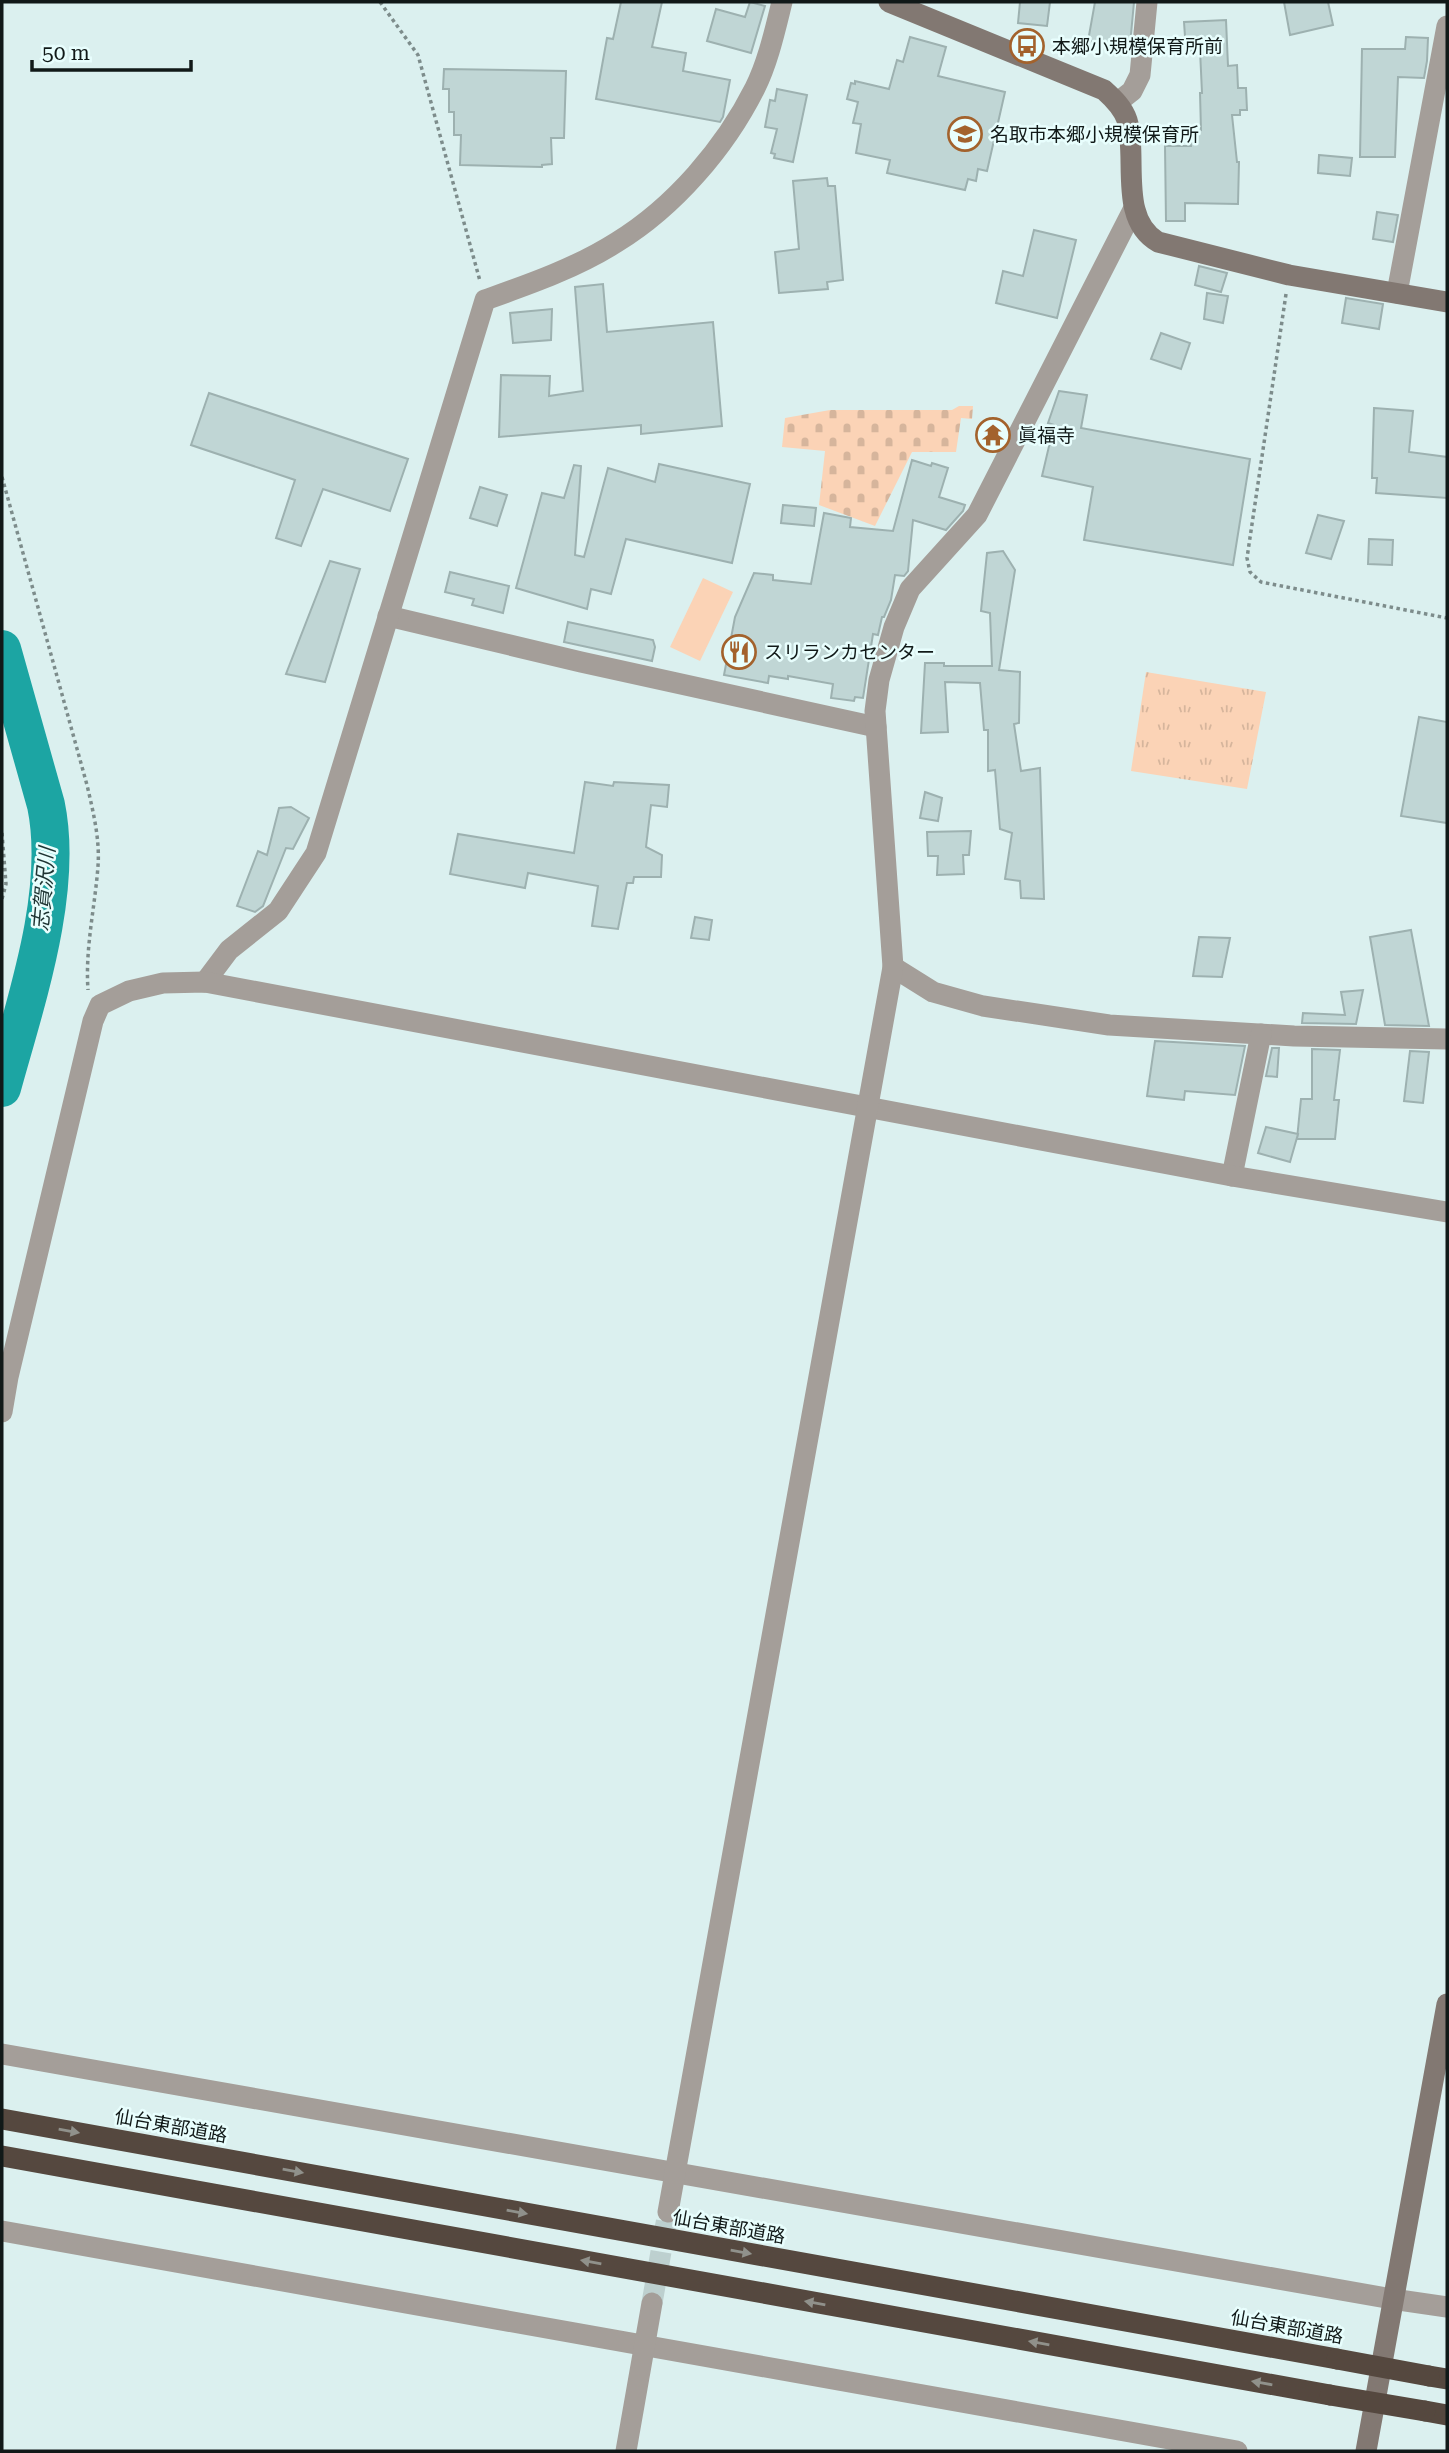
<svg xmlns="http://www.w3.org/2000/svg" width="1449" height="2453" font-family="'Roboto Serif','Noto Sans JP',serif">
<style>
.grass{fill:url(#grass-tufts)}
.cemetery{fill:url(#cemetery-stones)}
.garden{fill:#fbd3b6}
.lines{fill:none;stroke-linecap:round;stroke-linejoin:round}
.river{stroke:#1ca5a3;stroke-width:38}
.building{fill:#c0d6d5;stroke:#9db1b0;stroke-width:2}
.street-tunnel{stroke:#bdd0cf;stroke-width:21;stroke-dasharray:21 10;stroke-linecap:butt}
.path{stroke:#7d8c8b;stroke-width:3.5;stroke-dasharray:3.5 3.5;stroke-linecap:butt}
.street{stroke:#a49e99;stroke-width:21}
.secondary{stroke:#827872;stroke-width:21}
.highway{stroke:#55483f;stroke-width:21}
.highway-bridge{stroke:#55483f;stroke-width:21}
.oneway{fill:#90918b}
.labels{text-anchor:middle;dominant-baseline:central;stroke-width:5;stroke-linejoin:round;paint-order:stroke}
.poi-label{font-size:19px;fill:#111918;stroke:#e8fefd;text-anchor:start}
.street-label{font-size:19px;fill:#111918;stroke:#e8fefd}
.water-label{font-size:21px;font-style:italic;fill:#1d3332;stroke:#e8fefd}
</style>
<defs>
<pattern id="grass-tufts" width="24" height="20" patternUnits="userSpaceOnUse" patternTransform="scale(1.75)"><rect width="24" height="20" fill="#fbd3b6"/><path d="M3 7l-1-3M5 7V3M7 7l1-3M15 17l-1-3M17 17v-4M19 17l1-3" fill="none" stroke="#d6b59c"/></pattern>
<pattern id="cemetery-stones" width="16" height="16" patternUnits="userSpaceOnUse" patternTransform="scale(1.75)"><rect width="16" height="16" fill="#fbd3b6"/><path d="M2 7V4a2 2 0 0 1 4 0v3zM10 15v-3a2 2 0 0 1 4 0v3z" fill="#d6b59c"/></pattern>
</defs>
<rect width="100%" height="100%" fill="#dbf0ef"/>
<polygon class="grass" points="1146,672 1266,692 1247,789 1131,771"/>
<polygon class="cemetery" points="959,406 973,406 972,419 961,418 956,452 912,452 875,526 819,505 825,451 782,447 785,418 830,410 952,410"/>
<polygon class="garden" points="703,578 733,592 700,661 670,647"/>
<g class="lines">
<path class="river" d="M 2,649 L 46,805 C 64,892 25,1004 2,1088"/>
</g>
<g class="building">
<polygon points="621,2 662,2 652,47 686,53 683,71 730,80 723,117 720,122 596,99 607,38 613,39"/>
<polygon points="750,2 765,6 751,53 707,41 716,9 745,17"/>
<polygon points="1020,2 1050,2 1047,26 1018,23"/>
<polygon points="1095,2 1134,2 1130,45 1088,41"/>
<polygon points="1284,2 1328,2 1333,25 1290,35"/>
<polygon points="1226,20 1228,66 1237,65 1238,88 1246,88 1247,110 1240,110 1240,115 1232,115 1237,162 1239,162 1238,204 1185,203 1185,221 1166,221 1165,146 1191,146 1190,131 1201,130 1200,93 1202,93 1200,50 1186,51 1184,22"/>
<polygon points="910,37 946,47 938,76 1005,92 987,171 978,169 976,181 968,179 965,190 887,173 890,160 856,153 861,124 853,123 858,102 847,99 851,83 855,84 855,81 889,89 897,60 903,62"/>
<polygon points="1406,37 1428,38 1427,61 1424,78 1398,77 1395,157 1360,157 1362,49 1405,49"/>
<polygon points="444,69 566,71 564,138 551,138 552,164 542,165 542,167 460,165 461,135 454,135 454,112 449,112 449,89 443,89"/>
<polygon points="777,89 807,95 793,162 774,158 775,154 771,153 777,129 765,127 770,100 775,101"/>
<polygon points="1319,155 1352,158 1350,176 1318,173"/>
<polygon points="827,178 828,186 835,186 843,280 827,282 828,289 779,293 775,252 799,249 793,181"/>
<polygon points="1377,212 1398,215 1393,242 1373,239"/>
<polygon points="1034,230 1076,240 1057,318 996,303 1003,271 1023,276"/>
<polygon points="1199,266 1227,273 1221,292 1195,285"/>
<polygon points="603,284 607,332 713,322 722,426 641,434 641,425 499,437 501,375 550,376 549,396 583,391 575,287"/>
<polygon points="1207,293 1228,296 1223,323 1204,319"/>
<polygon points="1346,298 1383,304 1379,329 1342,323"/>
<polygon points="552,309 551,340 513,343 510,313"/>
<polygon points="1161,333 1190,343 1181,369 1151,359"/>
<polygon points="1059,391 1087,395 1081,428 1250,459 1233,565 1084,540 1093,487 1042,476 1054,425 1048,423"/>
<polygon points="209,393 408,459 390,511 323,489 301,546 276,538 295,480 191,445"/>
<polygon points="1374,408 1413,411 1409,452 1447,457 1447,498 1376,493 1377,478 1372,478"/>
<polygon points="988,422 1005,426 996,448 983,445"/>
<polygon points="912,460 931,466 932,463 948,468 939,497 965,505 963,511 946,530 913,520 908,571 904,576 895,575 891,600 884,617 882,617 878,635 873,634 863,698 855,697 854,701 831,698 833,684 788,676 788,679 769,676 768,683 724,675 735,617 754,573 773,575 773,580 811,584 824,513 851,518 850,527 893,531"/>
<polygon points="659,464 750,484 732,563 626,539 611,594 591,589 587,609 516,588 542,493 564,498 574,465 581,466 575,555 584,557 608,468 655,482"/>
<polygon points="480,487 507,495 497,526 470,518"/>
<polygon points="783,505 816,508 814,526 781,523"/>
<polygon points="1318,515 1344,521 1331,559 1306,553"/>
<polygon points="1369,539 1393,540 1392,565 1368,564"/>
<polygon points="1003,551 1015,570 999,670 1020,672 1019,723 1014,724 1021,771 1040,768 1044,899 1021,898 1020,881 1005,879 1012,833 1000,829 995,770 988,771 988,730 984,730 980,683 945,682 948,732 921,733 925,663 944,663 944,666 992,666 990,613 981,611 987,553"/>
<polygon points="330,561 360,569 325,682 286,674"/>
<polygon points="450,572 509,586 503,613 472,605 474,599 445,592"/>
<polygon points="568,622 653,640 655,647 652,661 564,642"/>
<polygon points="1419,717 1447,722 1447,823 1401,816"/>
<polygon points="585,782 613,786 614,782 669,785 667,807 651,805 646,847 662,855 661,877 634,877 633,883 627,883 618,929 592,926 598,886 528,873 525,888 450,874 458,834 574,853"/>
<polygon points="925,792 942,798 938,821 920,818"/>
<polygon points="291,807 309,818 293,849 286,848 263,906 255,912 237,906 258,851 267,855 279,808"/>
<polygon points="971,831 969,855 963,855 964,874 937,875 938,856 928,856 927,832"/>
<polygon points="695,917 712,920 709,940 691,938"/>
<polygon points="1411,930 1429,1026 1385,1025 1370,937"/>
<polygon points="1199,937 1230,938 1222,977 1193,976"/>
<polygon points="1363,990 1356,1024 1302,1023 1303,1013 1345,1015 1341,992"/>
<polygon points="1155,1041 1245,1046 1235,1095 1185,1091 1184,1100 1147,1096"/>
<polygon points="1272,1048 1279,1048 1277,1077 1266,1076"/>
<polygon points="1312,1049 1340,1050 1334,1100 1339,1100 1335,1139 1297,1139 1301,1099 1312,1099"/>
<polygon points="1410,1051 1429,1052 1423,1103 1404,1101"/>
<polygon points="1266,1127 1298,1134 1290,1162 1258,1153"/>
</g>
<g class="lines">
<polyline class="street-tunnel" points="652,2303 668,2212"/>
<g class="path">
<polyline points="380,2 418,55 480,281"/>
<polyline points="1286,294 1247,558 1250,572 1261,582 1447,618"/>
<path d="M 2,477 L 87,785 C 93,811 100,839 98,866 C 95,907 85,948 88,990"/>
<polyline points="2,833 6,884 2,899"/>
</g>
<g class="street">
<polyline points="1118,102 1132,91 1140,75 1147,2"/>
<polyline points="1397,293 1447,26"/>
<polyline points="388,616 581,662 876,727"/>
<polyline points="893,967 933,992 983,1006 1109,1025 1294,1036 1447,1039"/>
<path d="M 205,982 L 229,950 L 278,911 L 316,853 L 485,300 C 530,284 576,268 617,242 C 674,207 725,148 755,88 C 768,62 775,30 782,2"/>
<polyline points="1232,1176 1261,1034"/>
<polyline points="2,1412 8,1377 93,1021 100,1005 129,991 163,983 205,982 1232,1176 1447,1212"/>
<polyline points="2,2054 1392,2299 1447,2307"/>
<polyline points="668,2212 893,967 875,711 879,680 894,627 910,589 977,515 1134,208"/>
<polyline points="2,2231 1237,2451"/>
<polyline points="626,2451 652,2303"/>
</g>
<g class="secondary">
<path d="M 889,2 L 1104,90 C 1114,99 1123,108 1127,120 C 1138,157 1118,219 1158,242 L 1289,275 L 1447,302"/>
<polyline points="1366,2451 1447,2004"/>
</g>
<g class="highway">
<polyline points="2,2119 1337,2359"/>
<polyline points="2,2156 1330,2395"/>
<polyline points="1429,2376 1447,2379"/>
<polyline points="1425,2411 1447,2415"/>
</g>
<g class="highway-bridge">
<polyline points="1337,2359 1429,2376"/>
<polyline points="1330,2395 1425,2411"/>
</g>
</g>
<defs><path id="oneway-solid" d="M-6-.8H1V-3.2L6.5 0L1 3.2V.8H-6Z" transform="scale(1.75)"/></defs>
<g class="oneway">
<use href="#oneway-solid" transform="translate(69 2131) rotate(10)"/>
<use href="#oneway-solid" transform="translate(293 2171) rotate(10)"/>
<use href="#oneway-solid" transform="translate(517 2212) rotate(10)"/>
<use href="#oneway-solid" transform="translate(741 2252) rotate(10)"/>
<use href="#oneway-solid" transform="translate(591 2262) rotate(-170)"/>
<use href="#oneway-solid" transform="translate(815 2303) rotate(-170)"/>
<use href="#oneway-solid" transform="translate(1039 2343) rotate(-170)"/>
<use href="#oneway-solid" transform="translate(1262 2383) rotate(-170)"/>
</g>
<defs>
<g id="bus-ring" transform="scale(1.75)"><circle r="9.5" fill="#e8fefd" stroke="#a3622c" stroke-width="1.5"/><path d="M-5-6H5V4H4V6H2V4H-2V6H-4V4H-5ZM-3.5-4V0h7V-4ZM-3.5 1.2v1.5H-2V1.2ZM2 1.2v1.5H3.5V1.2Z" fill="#a3622c"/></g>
<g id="school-ring" transform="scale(1.75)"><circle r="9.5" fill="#e8fefd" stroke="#a3622c" stroke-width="1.5"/><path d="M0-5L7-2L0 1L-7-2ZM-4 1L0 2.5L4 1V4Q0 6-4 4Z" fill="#a3622c"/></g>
<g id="temple-ring" transform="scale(1.75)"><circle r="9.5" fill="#e8fefd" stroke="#a3622c" stroke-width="1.5"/><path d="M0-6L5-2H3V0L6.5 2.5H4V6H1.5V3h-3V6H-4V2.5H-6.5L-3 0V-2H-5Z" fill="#a3622c"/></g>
<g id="restaurant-ring" transform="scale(1.75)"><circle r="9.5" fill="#e8fefd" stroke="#a3622c" stroke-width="1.5"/><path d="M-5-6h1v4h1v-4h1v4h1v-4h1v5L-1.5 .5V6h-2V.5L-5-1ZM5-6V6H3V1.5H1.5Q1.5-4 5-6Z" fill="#a3622c"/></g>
</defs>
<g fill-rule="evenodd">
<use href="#bus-ring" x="1027" y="46"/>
<use href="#school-ring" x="965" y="134"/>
<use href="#temple-ring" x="993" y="435"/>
<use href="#restaurant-ring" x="739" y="652"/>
</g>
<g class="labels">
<g class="poi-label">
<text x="1052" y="46">本郷小規模保育所前</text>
<text x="990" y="134">名取市本郷小規模保育所</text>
<text x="1018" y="435">眞福寺</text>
<text x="764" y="652">スリランカセンター</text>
</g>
<g class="street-label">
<text transform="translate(171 2126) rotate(10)">仙台東部道路</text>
<text transform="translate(729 2227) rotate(10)">仙台東部道路</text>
<text transform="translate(1287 2327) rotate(10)">仙台東部道路</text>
</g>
<g class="water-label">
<text transform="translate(44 889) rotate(-85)">志賀沢川</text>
</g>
</g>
<rect width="1449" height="2453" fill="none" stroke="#111918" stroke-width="7"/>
<path d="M32 60v10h159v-10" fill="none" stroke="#111918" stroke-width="3.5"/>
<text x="42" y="60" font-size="21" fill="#111918" stroke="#e8fefd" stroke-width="5" paint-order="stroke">50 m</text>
</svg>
